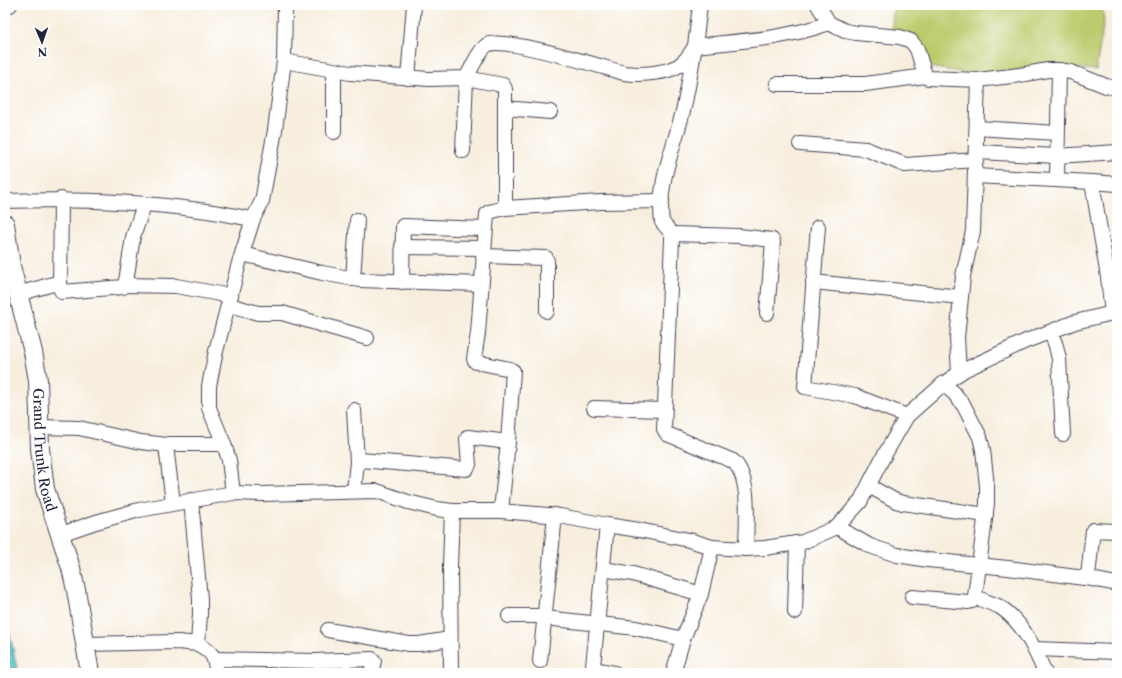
<svg xmlns="http://www.w3.org/2000/svg" width="1122" height="678" font-family="'Libre Caslon Text',serif">
<style>
.green{fill:#bccb6d;stroke:#6f7654}
.water{fill:#4dbcc2;stroke:#386f7e}
.lines{fill:none;stroke-linecap:round;stroke-linejoin:round}
.minor-casing{stroke:#424153;stroke-width:16}
.major-casing{stroke:#424153;stroke-width:20}
.minor{stroke:#fff;stroke-width:14}
.major{stroke:#fff;stroke-width:18}
.labels{text-anchor:middle;dominant-baseline:central;stroke-width:3;stroke-linejoin:round;paint-order:stroke}
.street-label{font-size:14px;fill:#22223b;stroke:#fff}
</style>
<rect width="100%" height="100%" fill="#fff"/>
<filter id="ink" filterUnits="userSpaceOnUse"><feTurbulence type="fractalNoise" baseFrequency=".025" numOctaves="2"/><feDisplacementMap in="SourceGraphic" scale="8" xChannelSelector="R" yChannelSelector="G"/><feConvolveMatrix kernelMatrix="1 2 1 2 8 2 1 2 1" color-interpolation-filters="sRGB"/></filter>
<filter id="wash" filterUnits="userSpaceOnUse"><feTurbulence type="fractalNoise" baseFrequency=".012" numOctaves="4" result="noise"/><feDisplacementMap in="SourceGraphic" scale="16" xChannelSelector="R" yChannelSelector="G"/><feGaussianBlur stdDeviation="0.9" result="paint"/><feColorMatrix in="noise" values="0 0 0 0 0 0 0 0 0 0 0 0 0 0 0 0 0 1.4 0 .05"/><feComposite in="paint" operator="in"/></filter>
<g filter="url(#wash)">
<rect width="100%" height="100%" fill="#f7eede"/>
<polygon class="green" points="893,5 1102,5 1104,20 1096,70 1048,66 990,77 929,67 892,30"/>
<polygon class="water" points="5,610 18,673 5,673"/>
</g>
<g filter="url(#ink)">
<g class="lines">
<g class="minor-casing">
<g id="minor">
<polyline points="5,5 10,5"/>
<path d="M 700,5 L 695,46 C 740,41 786,39 829,23"/>
<polyline points="818,5 829,23 845,31 856,33 900,37 911,41 917,49 925,75 928,78 978,80 1020,75 1048,70 1059,70 1071,72 1106,86 1117,88"/>
<path d="M 284,61 L 350,73 L 429,79 L 466,78 C 471,70 479,50 487,45 C 503,36 602,67 624,73 C 640,75 673,74 684,61 C 689,57 692,51 695,46 C 691,68 688,92 682,115 C 673,150 657,185 662,222 L 672,234 L 672,240 L 664,429 L 667,434 L 733,461 C 752,478 746,525 746,549"/>
<polyline points="408,78 414,5"/>
<polyline points="777,84 865,84 926,76"/>
<polyline points="505,108 550,112"/>
<polyline points="977,128 1057,133"/>
<polyline points="334,132 334,71"/>
<polyline points="800,144 866,149 905,165 976,160"/>
<polyline points="463,151 466,78 503,85 505,89 505,208 489,212 487,214 478,333 474,359 476,362 510,369 513,371 508,442 501,511"/>
<polyline points="976,152 1057,156 1117,152"/>
<polyline points="975,176 1092,182 1108,277 1112,314"/>
<polyline points="1057,180 1059,70"/>
<polyline points="1092,182 1117,184"/>
<polyline points="61,199 60,288 62,292 123,287 126,281 133,237 144,205"/>
<path d="M 5,201 C 70,199 135,201 199,210 C 217,212 235,216 253,219"/>
<polyline points="505,208 601,202 662,201"/>
<polyline points="818,227 805,387 855,396 907,416"/>
<polyline points="672,234 739,236 772,240 773,242 767,313"/>
<polyline points="402,247 484,248"/>
<polyline points="242,254 322,273 360,280 481,284"/>
<polyline points="483,256 546,258 547,261 547,311"/>
<polyline points="353,279 357,220"/>
<polyline points="402,282 403,226 485,229"/>
<polyline points="813,282 961,297"/>
<polyline points="124,285 176,286 231,296"/>
<polyline points="18,294 60,282"/>
<polyline points="229,305 258,313 282,313 367,338"/>
<polyline points="1051,332 1056,346 1059,359 1063,434"/>
<polyline points="959,373 957,338 963,276 973,231 978,80"/>
<path d="M 943,384 L 954,393 L 964,406 L 980,437 L 983,450 L 987,486 L 987,504 L 975,596 C 982,601 992,603 1000,607 C 1023,622 1035,649 1045,673"/>
<polyline points="594,408 664,410"/>
<polyline points="354,410 357,462"/>
<polyline points="39,427 79,428 141,442 167,445"/>
<polyline points="869,486 896,501 903,503 986,515"/>
<polyline points="354,491 357,462 360,460 466,469 469,465 467,439 468,437 508,442"/>
<polyline points="233,493 229,460 224,444 209,408 209,386 216,351 239,263 253,219 262,201 275,130 284,61 285,5"/>
<polyline points="173,503 166,446 169,444 224,444"/>
<polyline points="607,525 593,666 595,669 615,673"/>
<polyline points="837,527 870,546 897,555 928,560 1008,568 1084,578 1088,576 1093,530 1117,531"/>
<polyline points="61,534 96,522 139,510 233,493 261,494 377,491 408,502 437,509 452,511 501,511 560,516 607,525 639,530 689,540 712,547 746,549 765,548 803,542 837,527 860,502 881,461 907,416 943,384 964,370 1026,341 1075,322 1117,312"/>
<polyline points="603,569 633,574 701,594"/>
<polyline points="1086,578 1117,584"/>
<polyline points="912,597 968,602 972,601 976,597"/>
<polyline points="795,612 797,543"/>
<polyline points="509,616 537,616 545,618 636,628 683,639"/>
<polyline points="328,630 409,644 419,644 450,639"/>
<polyline points="85,644 178,642 198,644 200,614 200,599 191,500"/>
<path d="M 198,644 C 213,653 214,655 217,673"/>
<polyline points="1034,649 1117,652"/>
<polyline points="215,659 315,661 372,659 374,661 371,673"/>
<polyline points="540,661 555,515"/>
<polyline points="451,673 450,566 452,511"/>
<polyline points="673,673 683,639 701,594 712,547"/>
</g>
</g>
<g class="major-casing">
<g id="major">
<path id="s1" d="M 5,224 L 11,266 L 33,352 L 38,380 L 40,449 L 45,489 L 71,568 L 76,590 L 90,673"/>
</g>
</g>
<use href="#minor" class="minor"/>
<use href="#major" class="major"/>
</g>
</g>
<g class="labels">
<g class="street-label">
<text stroke="none"><textPath href="#s1" startOffset="230">Grand Trunk Road</textPath></text>
</g>
</g>
<rect width="1122" height="678" fill="none" stroke="#fff" stroke-width="20"/>
<g transform="translate(42 42) rotate(178)" stroke="#ffffff" stroke-width="3" paint-order="stroke">
<path d="M0-3L7 15L0 10L-7 15Z" fill="#22223b"/>
<text y="-6" font-size="11" font-weight="bold" text-anchor="middle" fill="#22223b">N</text>
</g>
</svg>
